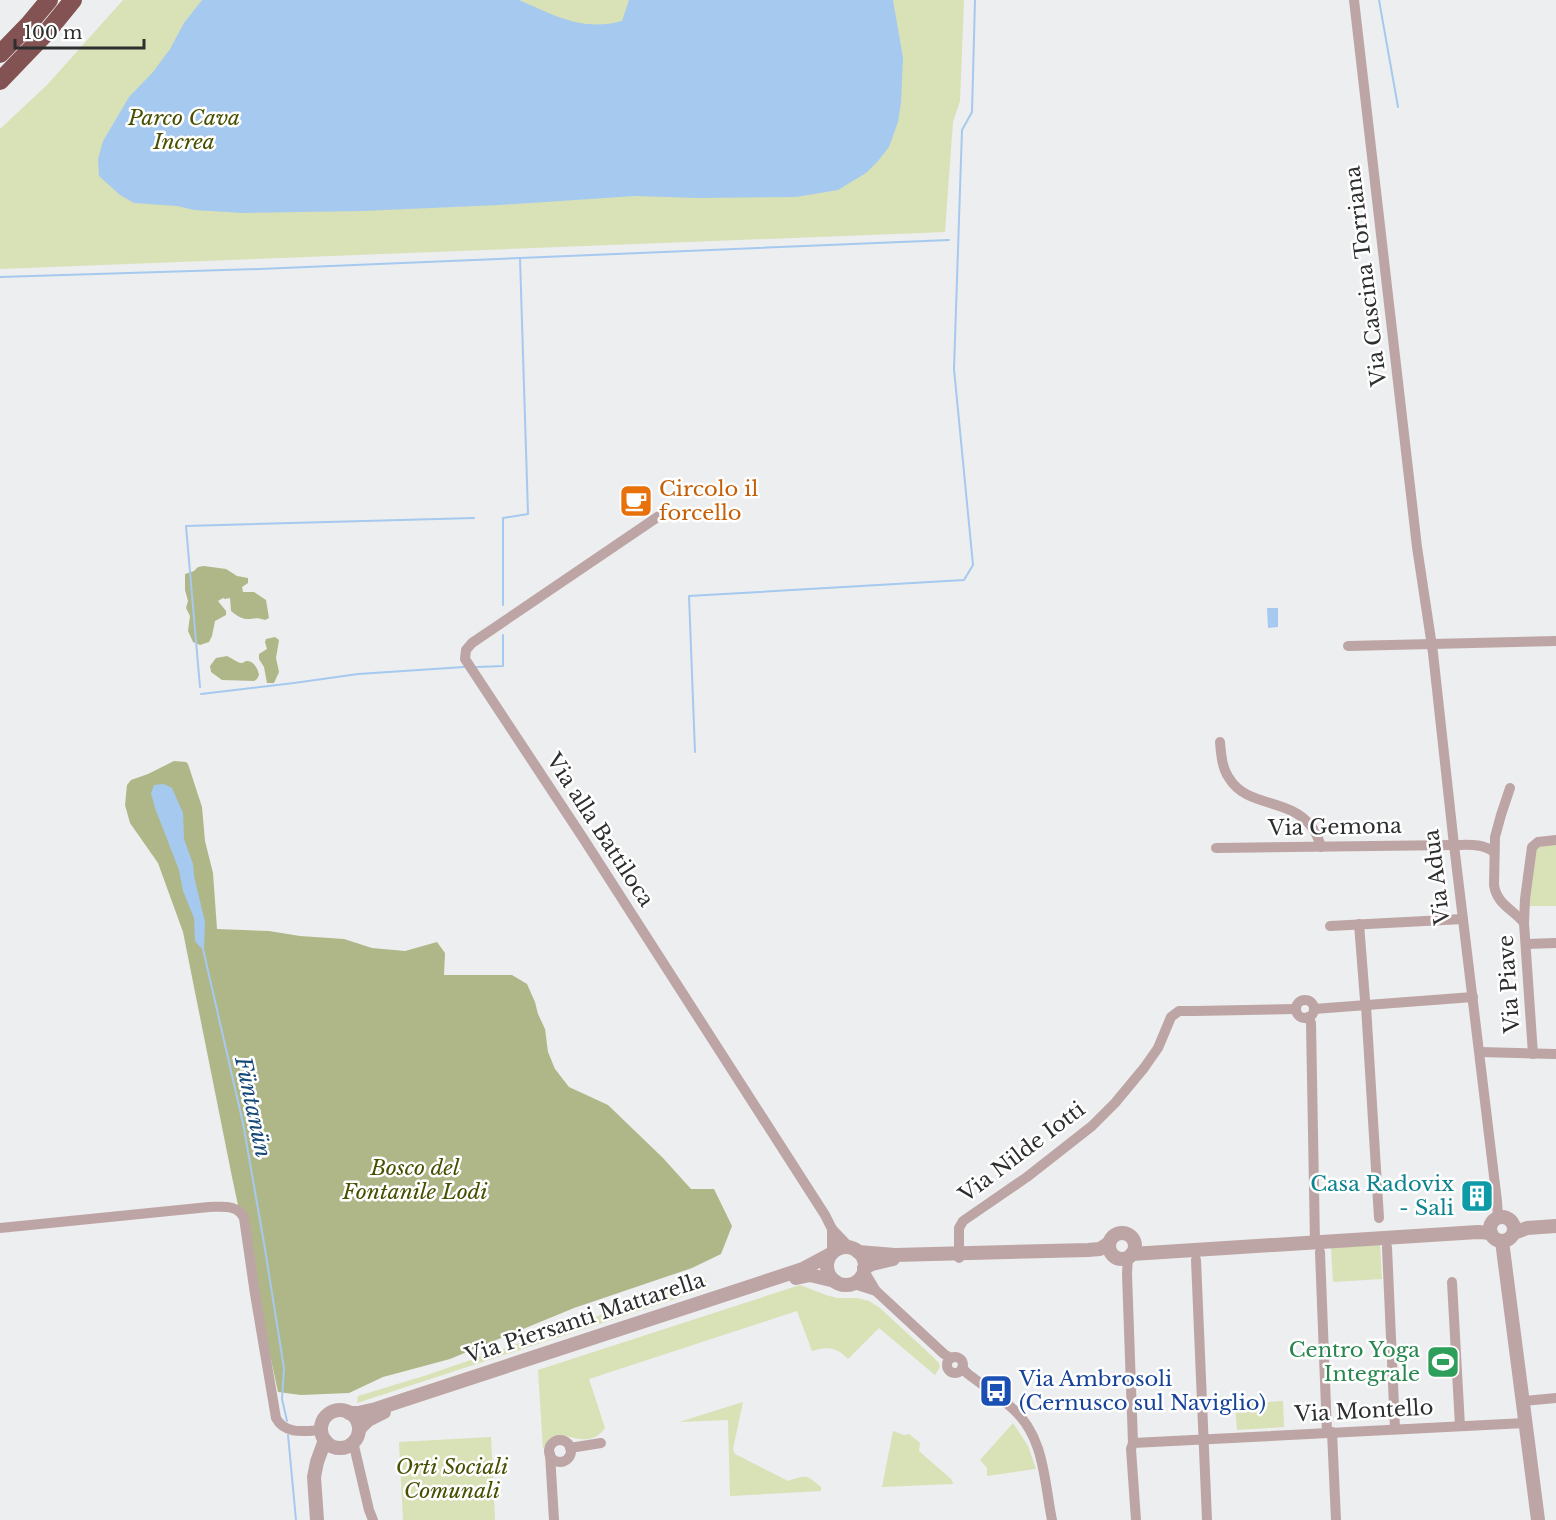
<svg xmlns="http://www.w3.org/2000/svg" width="1556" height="1520" font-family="'Libre Baskerville',serif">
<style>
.green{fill:#d9e1b7}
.forest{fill:#afb788}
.water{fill:#a6c9ef}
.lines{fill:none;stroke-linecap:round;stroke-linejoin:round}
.stream{stroke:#a6c9ef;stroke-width:2}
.minor{stroke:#bea5a5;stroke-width:10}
.tertiary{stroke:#bea5a5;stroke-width:14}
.motorway{stroke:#835353;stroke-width:18}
.labels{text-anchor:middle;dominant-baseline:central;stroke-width:5;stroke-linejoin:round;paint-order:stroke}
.park-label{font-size:21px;font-style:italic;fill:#485000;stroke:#fff}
.street-label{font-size:21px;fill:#2d2e2e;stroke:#fff}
.food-label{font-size:21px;fill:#c56008;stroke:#fff;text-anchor:start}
.culture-label{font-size:21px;fill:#0d838f;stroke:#fff;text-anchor:end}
.leisure-label{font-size:21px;fill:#27864d;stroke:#fff;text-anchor:end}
.transit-label{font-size:21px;fill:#164399;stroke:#fff;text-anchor:start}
.water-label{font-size:22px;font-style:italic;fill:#164978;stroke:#fff}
</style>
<rect width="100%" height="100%" fill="#edeeef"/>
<g class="green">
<polygon points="123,0 964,0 960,101 953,122 945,232 0,269 0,129 47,85"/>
<polygon points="1556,844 1556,906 1528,906 1536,847"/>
<polygon points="1380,1244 1382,1279 1333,1282 1331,1248"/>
<polygon points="706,1279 709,1288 357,1403 358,1396 424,1376"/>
<path d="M 800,1285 L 826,1295 L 837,1298 L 857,1298 L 869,1301 L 880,1308 L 933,1357 L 939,1363 L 940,1367 L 935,1375 L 879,1328 L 848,1359 C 837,1347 827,1346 812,1351 L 797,1311 L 589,1379 L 605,1428 C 584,1457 557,1417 543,1449 L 538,1370 Z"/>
<polygon points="1283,1401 1284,1427 1237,1430 1235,1404"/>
<path d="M 743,1402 L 733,1449 L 735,1454 L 788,1481 C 806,1475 806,1474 821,1487 L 821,1491 L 730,1496 L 728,1420 L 679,1422 Z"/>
<polygon points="1013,1423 1028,1446 1036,1469 987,1476 987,1468 980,1460"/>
<polygon points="893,1431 904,1435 909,1434 920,1443 919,1451 952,1480 953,1484 882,1487"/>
<polygon points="491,1437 495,1520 403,1520 399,1442"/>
</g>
<g class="forest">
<path d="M 204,566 L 226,569 L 237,576 L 248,578 L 248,583 L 242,587 L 243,592 L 254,592 L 266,600 L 269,618 L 265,620 C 251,614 249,626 231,611 L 230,598 L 225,599 L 223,598 L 218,601 L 226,611 L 226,615 L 215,621 L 212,636 L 209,642 L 200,645 L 193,642 L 188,631 L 190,616 L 186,608 L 188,601 L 185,590 L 185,574 L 194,571 L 198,567 Z"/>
<polygon points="275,637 279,640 276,658 279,672 274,683 267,683 264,667 259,659 259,654 267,649 265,642 266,639"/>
<path d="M 227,656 C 232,658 237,663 242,663 C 243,663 245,661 247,661 C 254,661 258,669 259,675 L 257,679 L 254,681 L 222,680 L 211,672 L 210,666 L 216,658 Z"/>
<polygon points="174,761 186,762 188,764 202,807 205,841 213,873 217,929 269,931 300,936 344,939 372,948 405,951 437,942 445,953 444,975 512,975 527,984 535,1002 538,1014 545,1029 548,1052 555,1069 569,1087 608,1105 663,1158 691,1189 714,1189 732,1226 721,1254 692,1268 574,1308 450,1359 383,1377 349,1393 301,1395 278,1392 232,1177 183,932 158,863 130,823 125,805 127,785 131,780 148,774"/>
</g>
<g class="water">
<path d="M 202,0 L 519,0 C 554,15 582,32 622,21 L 629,0 L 893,0 L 903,58 L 901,102 L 898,122 L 889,147 L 878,161 L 866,173 L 838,190 L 796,197 L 698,198 L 635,196 L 499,205 L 362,211 L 244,213 L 194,210 L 177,206 L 134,203 L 120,195 L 99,176 L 98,159 L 103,141 L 129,97 L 153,72 L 170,49 L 184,23 Z"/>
<polygon points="1267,608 1278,608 1278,627 1268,628"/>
<polygon points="164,784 172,788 183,813 184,839 193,864 194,876 205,922 204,951 195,941 194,918 183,891 179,870 155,808 151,793 154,785"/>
</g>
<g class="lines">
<g class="stream">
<polyline points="1379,0 1398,107"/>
<polyline points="0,277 259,269 949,240"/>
<polyline points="503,605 503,518 528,514 520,258"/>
<polyline points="477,667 503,666 503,635"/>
<polyline points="200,687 186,526 474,518"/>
<polyline points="201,694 294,683 358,674 464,667"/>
<polyline points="695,752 689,596 964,580 973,565 954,369 962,130 972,112 975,0"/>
<polyline points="203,949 243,1123 264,1243 284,1368 282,1399 287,1421"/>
<polyline points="288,1435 296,1520"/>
</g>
<g class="minor">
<polyline points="1354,0 1417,547 1433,653 1454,845 1497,1201 1498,1218"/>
<polyline points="659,516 472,643 466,650 465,659 583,838 825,1215 832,1229 850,1248"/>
<polyline points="1348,646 1556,641"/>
<path d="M 1220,742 C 1221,754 1222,768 1229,778 C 1247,808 1288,797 1311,826 C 1316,832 1319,840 1321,847"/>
<path d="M 1510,788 L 1501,815 L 1495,837 L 1494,885 C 1497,905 1513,909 1524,923 L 1533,1054"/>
<path d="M 1216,848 L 1454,845 C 1468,845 1482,843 1494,852"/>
<polyline points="1524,923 1525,899 1532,847 1538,842 1556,840"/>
<polyline points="1359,924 1365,1000"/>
<polyline points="1330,926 1463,919"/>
<polyline points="1526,944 1556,943"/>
<circle cx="1305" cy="1009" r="9"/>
<polyline points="1366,1006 1379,1218"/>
<polyline points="1314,1009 1473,997"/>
<polyline points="1308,1017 1311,1023 1315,1243"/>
<polyline points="1480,1052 1556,1054"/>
<path d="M 0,1228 L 209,1207 C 222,1207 238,1204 244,1218 L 255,1294 L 276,1418 C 285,1435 305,1431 321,1430"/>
<polyline points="832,1229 832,1252"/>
<polyline points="1387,1247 1395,1429"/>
<polyline points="1320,1252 1327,1433"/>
<polyline points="1128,1257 1127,1274 1133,1443 1131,1449 1136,1520"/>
<polyline points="959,1258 959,1228 963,1221 1027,1177 1092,1126 1115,1103 1144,1068 1158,1048 1171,1017 1179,1011 1195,1011 1295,1009"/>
<polyline points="1196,1260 1207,1520"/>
<polyline points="864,1271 876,1291 944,1354 951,1358"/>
<polyline points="1452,1282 1460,1426"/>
<polyline points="851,1283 876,1291"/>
<circle cx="955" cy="1365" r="8"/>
<path d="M 962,1368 L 968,1374 C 983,1385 998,1396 1012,1408 C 1045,1437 1044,1481 1052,1520"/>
<polyline points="1523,1401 1556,1398"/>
<polyline points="1332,1432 1336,1520"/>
<circle cx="560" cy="1451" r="11"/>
<polyline points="352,1443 354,1446 369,1510 373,1520"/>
<polyline points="1133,1443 1525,1423"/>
<polyline points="570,1448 601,1443"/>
<polyline points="550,1454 554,1520"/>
</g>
<g class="tertiary">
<circle cx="1502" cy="1229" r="12"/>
<polyline points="1514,1233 1527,1228 1556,1226"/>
<circle cx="1122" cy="1246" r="13"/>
<polyline points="1502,1241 1538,1520"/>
<circle cx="846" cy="1266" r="19"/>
<polyline points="858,1252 895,1255 1088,1250 1100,1249 1109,1243"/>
<polyline points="1132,1254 1478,1232 1491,1233"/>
<polyline points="864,1268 872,1264 893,1259"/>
<polyline points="796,1278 810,1275 835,1281"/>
<circle cx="340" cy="1429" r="19"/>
<polyline points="349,1413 358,1413 376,1409 803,1269 831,1254"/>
<polyline points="359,1429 368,1420 384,1412"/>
<polyline points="317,1520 314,1477 317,1462 325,1440"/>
</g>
<g class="motorway">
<polyline points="0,54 29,24 49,0"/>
<polyline points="0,81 47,32 73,0"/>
</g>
</g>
<defs>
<g id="cafe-square" transform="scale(1.725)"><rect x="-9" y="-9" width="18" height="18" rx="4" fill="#e8710a" stroke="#fff"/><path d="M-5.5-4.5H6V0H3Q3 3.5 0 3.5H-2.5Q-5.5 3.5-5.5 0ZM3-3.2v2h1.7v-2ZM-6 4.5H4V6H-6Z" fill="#fff"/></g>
<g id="building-square" transform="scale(1.725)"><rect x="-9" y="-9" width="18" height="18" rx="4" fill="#0f9aa8" stroke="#fff"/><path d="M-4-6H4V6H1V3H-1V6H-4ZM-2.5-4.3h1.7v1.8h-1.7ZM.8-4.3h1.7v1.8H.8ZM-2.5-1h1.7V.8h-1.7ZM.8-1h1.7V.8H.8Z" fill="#fff"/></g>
<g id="stadium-square" transform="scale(1.725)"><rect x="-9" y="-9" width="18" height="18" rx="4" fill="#2e9e5b" stroke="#fff"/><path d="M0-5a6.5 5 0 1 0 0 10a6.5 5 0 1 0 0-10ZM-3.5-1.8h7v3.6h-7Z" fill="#fff"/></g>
<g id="bus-square" transform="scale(1.725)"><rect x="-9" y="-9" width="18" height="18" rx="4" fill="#1a4fb4" stroke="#fff"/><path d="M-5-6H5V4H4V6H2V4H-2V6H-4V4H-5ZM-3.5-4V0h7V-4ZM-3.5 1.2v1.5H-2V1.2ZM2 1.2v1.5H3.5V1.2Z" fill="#fff"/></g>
</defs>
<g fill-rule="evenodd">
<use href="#cafe-square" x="636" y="501"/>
<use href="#building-square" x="1477" y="1196"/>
<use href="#stadium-square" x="1443" y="1362"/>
<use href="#bus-square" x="996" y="1391"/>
</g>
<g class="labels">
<g class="park-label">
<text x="184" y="118">Parco Cava<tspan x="184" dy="24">Increa</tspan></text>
<text x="415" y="1168">Bosco del<tspan x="415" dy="24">Fontanile Lodi</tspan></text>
<text x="452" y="1467">Orti Sociali<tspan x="452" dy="24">Comunali</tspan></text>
</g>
<g class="street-label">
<text transform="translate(1366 276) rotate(-97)">Via Cascina Torriana</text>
<text transform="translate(1335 827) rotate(-1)">Via Gemona</text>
<text transform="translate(600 830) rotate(57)">Via alla Battiloca</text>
<text transform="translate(1437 877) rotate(-97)">Via Adua</text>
<text transform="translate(1509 984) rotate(-94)">Via Piave</text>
<text transform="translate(1022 1152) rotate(-37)">Via Nilde Iotti</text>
<text transform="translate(585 1318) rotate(-18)">Via Piersanti Mattarella</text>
<text transform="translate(1364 1411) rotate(-3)">Via Montello</text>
</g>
<g class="food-label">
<text x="659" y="489">Circolo il<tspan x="659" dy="24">forcello</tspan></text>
</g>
<g class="culture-label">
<text x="1454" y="1184">Casa Radovix<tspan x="1454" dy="24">- Sali</tspan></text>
</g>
<g class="leisure-label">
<text x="1420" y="1350">Centro Yoga<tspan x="1420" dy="24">Integrale</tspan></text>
</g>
<g class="transit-label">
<text x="1019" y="1379">Via Ambrosoli<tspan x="1019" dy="24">(Cernusco sul Naviglio)</tspan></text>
</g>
<g class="water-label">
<text transform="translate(253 1107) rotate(78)">Füntanün</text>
</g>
</g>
<path d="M15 39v9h129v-9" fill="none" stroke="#2d2e2e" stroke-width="3"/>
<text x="24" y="39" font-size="18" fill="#2d2e2e" stroke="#ffffff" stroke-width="4.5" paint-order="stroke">100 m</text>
</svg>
